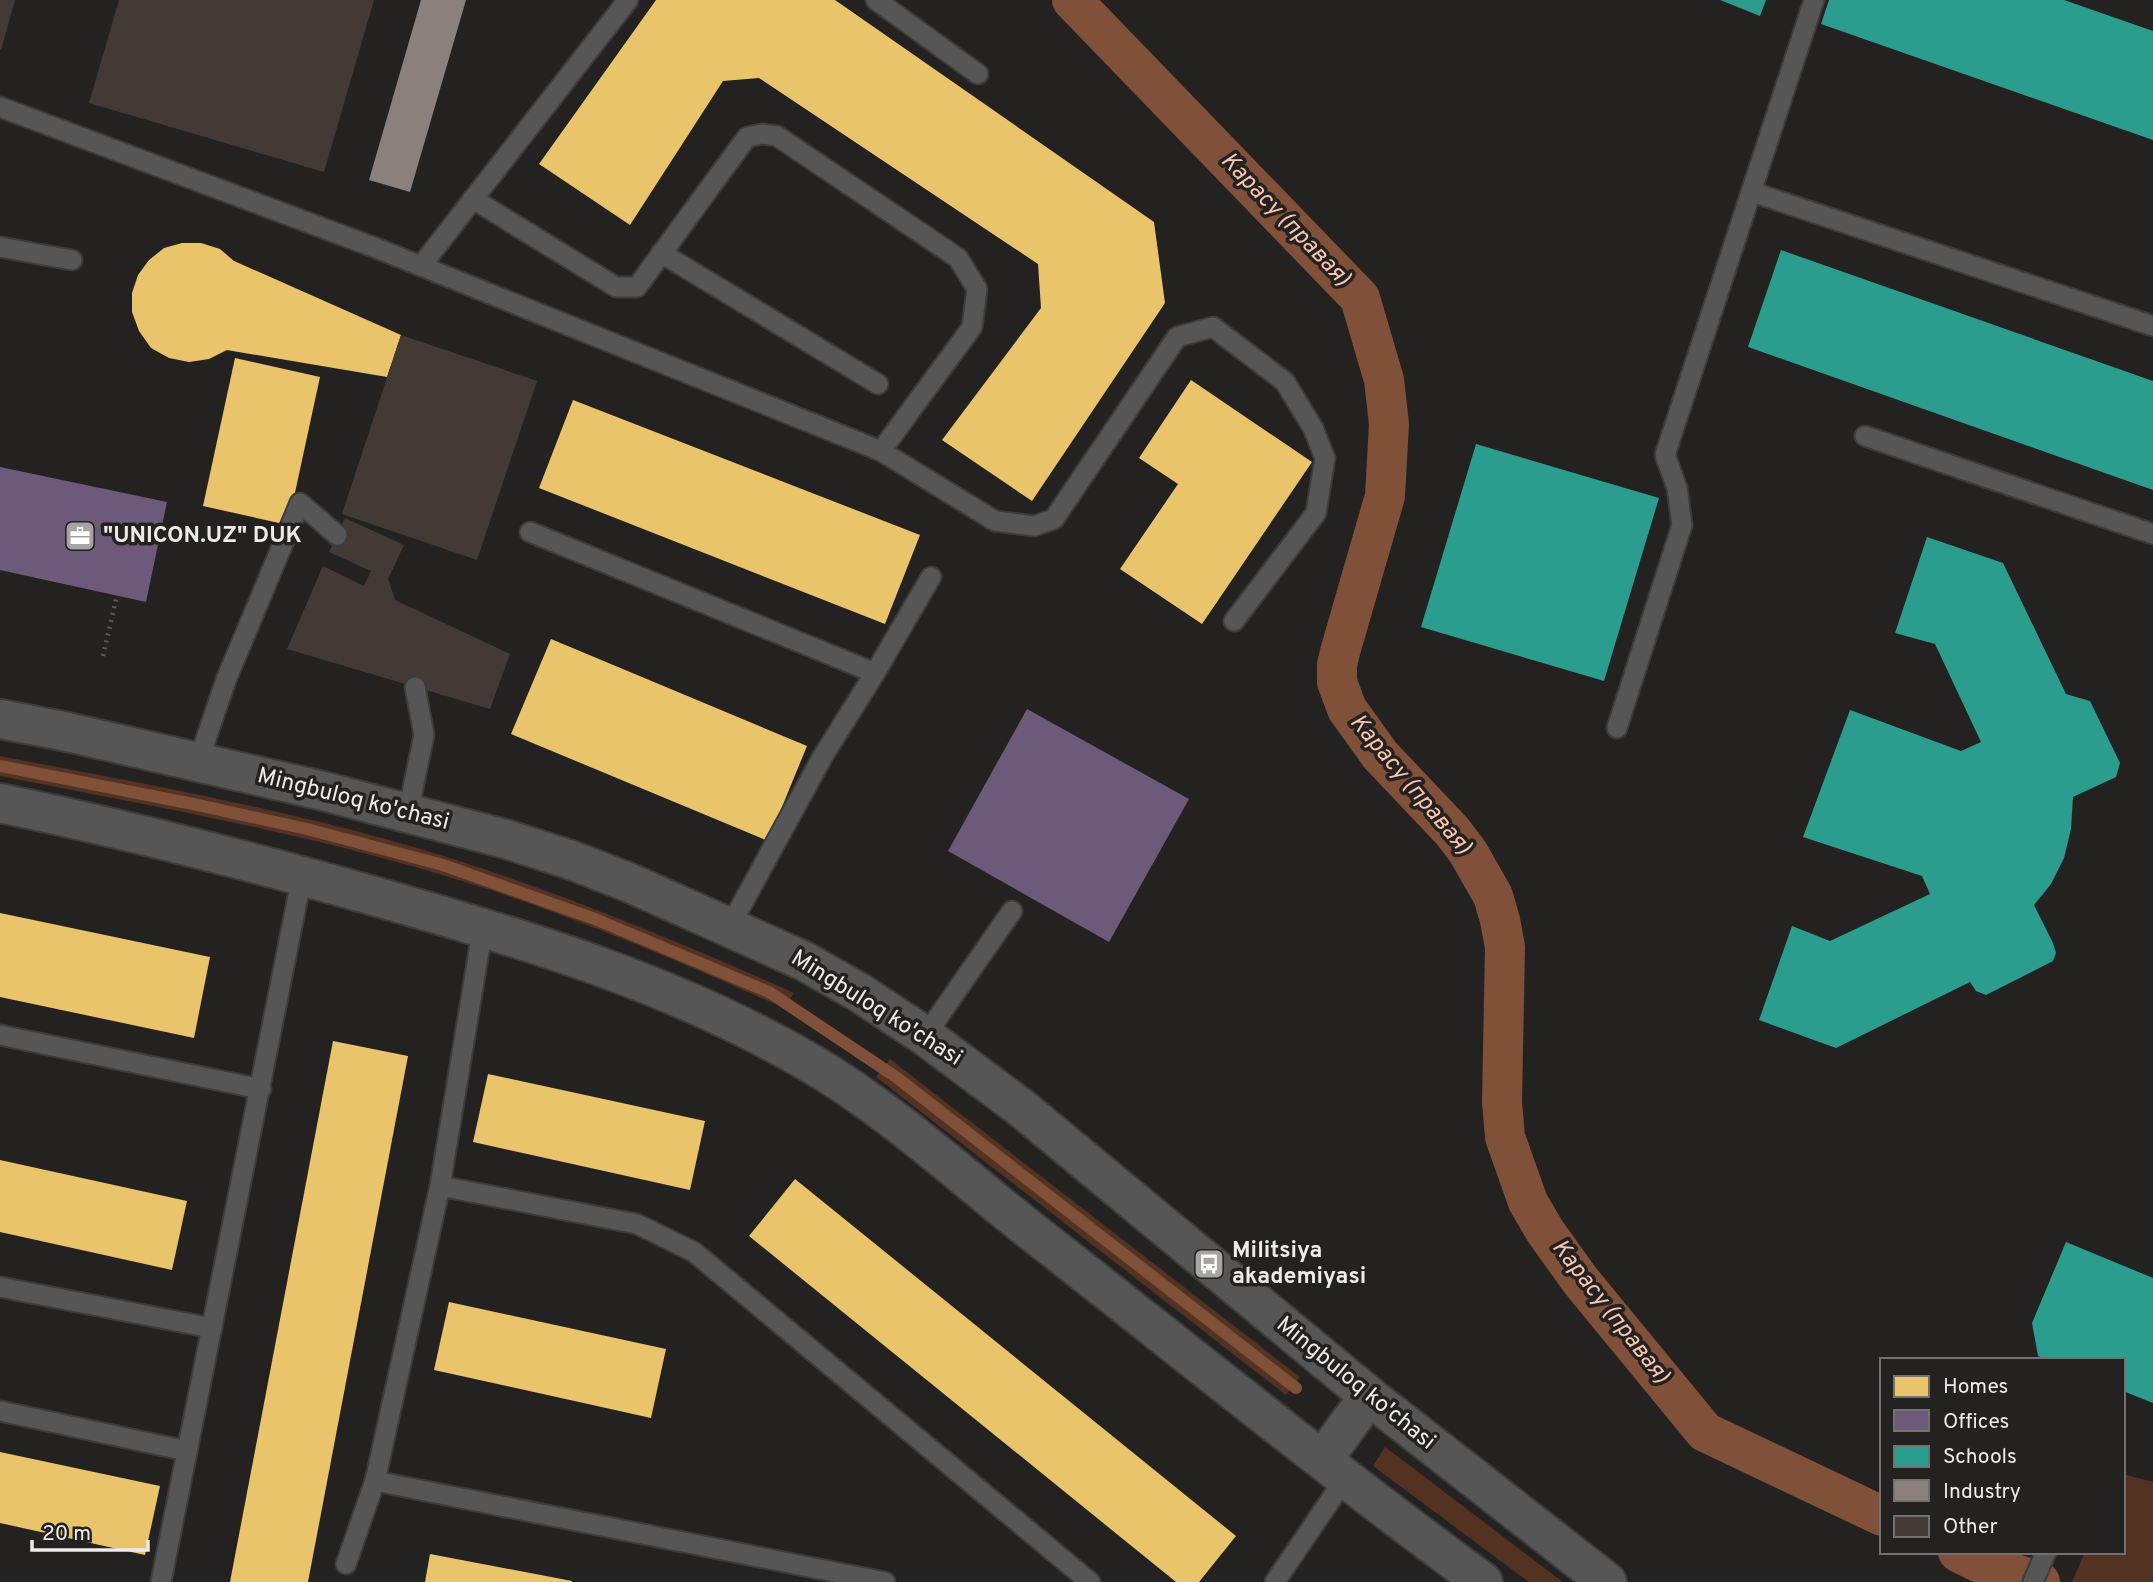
<svg xmlns="http://www.w3.org/2000/svg" width="2153" height="1582" font-family="Overpass,sans-serif">
<style>
.green{fill:#533221}
.homes{fill:#e9c46a}
.offices{fill:#6d597a}
.schools{fill:#2a9d8f}
.industry{fill:#8a817c}
.lines{fill:none;stroke-linecap:round;stroke-linejoin:round}
.stream{stroke:#805039;stroke-width:12}
.canal{stroke:#805039;stroke-width:40}
.building{fill:#433a35}
.lane-casing{stroke:#3d3c3c;stroke-width:23}
.secondary-casing{stroke:#3d3c3c;stroke-width:42}
.path{stroke:#595857;stroke-width:4.5;stroke-dasharray:2 5;stroke-linecap:butt}
.lane{stroke:#575656;stroke-width:19}
.secondary{stroke:#575656;stroke-width:38}
.labels{text-anchor:middle;dominant-baseline:central;stroke-width:7;stroke-linejoin:round;paint-order:stroke}
.poi-label{font-size:23px;font-weight:bold;fill:#edebeb;stroke:#242220;text-anchor:start}
.street-label{font-size:23px;fill:#edebeb;stroke:#242220}
.water-label{font-size:24px;font-style:italic;fill:#f8c6ae;stroke:#242220}
</style>
<rect width="100%" height="100%" fill="#232221"/>
<g class="green">
<path d="M 0,756 C 131,781 264,805 393,841 C 531,880 664,935 794,993 L 784,1008 C 671,958 557,909 439,874 C 295,831 147,805 0,776 Z"/>
<polygon points="890,1059 1300,1377 1286,1395 876,1077"/>
<polygon points="1385,1447 1563,1582 1529,1582 1373,1466"/>
<polygon points="2123,1474 2153,1482 2153,1582 2072,1582 2085,1552 2123,1552"/>
</g>
<g class="homes">
<polygon points="656,0 835,0 1154,222 1165,303 1032,501 942,440 1041,308 1038,264 759,78 723,81 630,225 539,164"/>
<polygon points="182,243 201,243 220,249 234,261 401,335 387,377 227,350 209,359 189,362 169,358 151,348 139,331 132,312 132,293 138,275 149,260 164,248"/>
<polygon points="235,358 320,377 288,525 203,506"/>
<polygon points="1191,380 1312,462 1202,624 1120,569 1178,484 1139,458"/>
<polygon points="573,400 920,535 885,624 539,488"/>
<polygon points="551,639 807,746 768,841 511,734"/>
<polygon points="0,913 210,957 194,1038 0,997"/>
<polygon points="333,1041 408,1056 308,1582 230,1582"/>
<polygon points="488,1074 705,1121 690,1190 473,1142"/>
<polygon points="0,1160 187,1201 172,1270 0,1232"/>
<polygon points="795,1179 1236,1536 1199,1582 1176,1582 749,1236"/>
<polygon points="449,1302 666,1349 651,1418 434,1370"/>
<polygon points="0,1452 160,1486 145,1555 0,1523"/>
<polygon points="430,1554 572,1581 572,1582 425,1582"/>
</g>
<g class="offices">
<polygon points="0,467 167,502 146,602 0,570"/>
<polygon points="1027,709 1189,799 1109,942 948,851"/>
</g>
<g class="schools">
<polygon points="1720,0 1766,0 1760,16"/>
<polygon points="1829,0 2064,0 2153,31 2153,140 1821,24"/>
<polygon points="1781,250 2153,381 2153,490 1748,347"/>
<polygon points="1476,444 1659,498 1604,681 1421,627"/>
<polygon points="1927,537 2003,563 2066,694 2090,701 2120,763 2116,777 2073,797 2071,829 2064,858 2051,884 2034,905 2053,943 2056,953 2053,961 1986,995 1976,991 1970,982 1836,1048 1759,1020 1792,926 1830,941 1930,894 1922,876 1803,837 1850,710 1961,751 1981,742 1935,644 1895,633"/>
<polygon points="2066,1242 2153,1278 2153,1403 2123,1391 2123,1360 2048,1360 2038,1356 2032,1323"/>
</g>
<polygon class="industry" points="421,0 466,0 410,192 369,180"/>
<g class="lines">
<polyline class="stream" points="0,766 193,804 307,829 443,865 595,919 769,992 896,1077 1296,1388"/>
<g class="canal">
<polyline points="1072,0 1360,298 1384,380 1389,424 1385,496 1340,652 1337,665 1337,682 1347,709 1380,755 1452,831 1468,852 1493,896 1500,920 1505,947 1502,1102 1505,1137 1528,1202 1545,1231 1580,1280 1705,1432 1882,1516"/>
<polyline points="1958,1552 1978,1562 2040,1582"/>
</g>
</g>
<g class="building">
<polygon points="0,0 15,0 1,50 0,49"/>
<polygon points="119,0 374,0 324,172 89,103"/>
<polygon points="401,335 537,381 477,560 342,514"/>
<polygon points="345,518 404,545 388,579 395,600 510,654 490,709 287,649 323,566 364,586 371,571 329,552"/>
</g>
<g class="lines">
<g class="lane-casing">
<g id="lane">
<polyline points="876,0 978,74"/>
<polyline points="0,107 376,248 881,451 995,521 1034,526 1054,519 1177,337 1213,327 1285,382 1313,428 1325,458 1316,513 1234,621"/>
<polyline points="1752,192 2153,326"/>
<polyline points="473,199 616,287 637,287 747,137 762,134 777,136 958,258 977,289 972,327 881,451"/>
<polyline points="0,247 72,260"/>
<polyline points="661,253 878,384"/>
<polyline points="421,266 628,0"/>
<polyline points="1865,436 2153,534"/>
<polyline points="530,532 875,673"/>
<polyline points="1617,728 1682,525 1677,488 1665,455 1814,0"/>
<polyline points="198,762 226,680 300,503 337,535"/>
<polyline points="408,812 424,735 415,687"/>
<polyline points="730,926 823,756 875,673 931,577"/>
<polyline points="0,1035 261,1089"/>
<polyline points="925,1036 1012,911"/>
<polyline points="440,1186 637,1224 694,1252 1090,1582"/>
<polyline points="0,1287 212,1328"/>
<polyline points="0,1411 187,1451"/>
<polyline points="375,1481 440,1186 483,927"/>
<polyline points="346,1564 375,1481 885,1582"/>
<polyline points="161,1582 302,876"/>
<polyline points="1275,1582 1346,1477"/>
<polyline points="2033,1582 2046,1552"/>
</g>
</g>
<g class="secondary-casing">
<g id="secondary">
<polyline points="0,719 63,731 319,790 509,840 571,860 630,883 804,961 860,993 925,1036 1020,1107 1369,1396 1607,1582"/>
<path d="M 0,803 C 126,829 250,861 374,896 C 525,939 676,984 812,1064 C 890,1110 959,1174 1030,1230 C 1181,1348 1329,1469 1483,1582"/>
<polyline points="1323,1459 1369,1396"/>
</g>
</g>
<polyline class="path" points="103,656 117,595"/>
<use href="#lane" class="lane"/>
<use href="#secondary" class="secondary"/>
</g>
<defs>
<g id="office-square" transform="scale(1.575)"><rect x="-9" y="-9" width="18" height="18" rx="4" fill="#a6a5a4" stroke="#242220"/><path d="M-6-3h4V-5.5h4V-3h4V5H-6ZM-1-4.5V-3h2v-1.5ZM-6 0V1H6V0Z" fill="#fff"/></g>
<g id="bus-square" transform="scale(1.575)"><rect x="-9" y="-9" width="18" height="18" rx="4" fill="#a6a5a4" stroke="#242220"/><path d="M-5-6H5V4H4V6H2V4H-2V6H-4V4H-5ZM-3.5-4V0h7V-4ZM-3.5 1.2v1.5H-2V1.2ZM2 1.2v1.5H3.5V1.2Z" fill="#fff"/></g>
</defs>
<g fill-rule="evenodd">
<use href="#office-square" x="80" y="536"/>
<use href="#bus-square" x="1209" y="1264"/>
</g>
<g class="labels">
<g class="poi-label">
<text x="103" y="536">"UNICON.UZ" DUK</text>
<text x="1232" y="1251">Militsiya<tspan x="1232" dy="26">akademiyasi</tspan></text>
</g>
<g class="street-label">
<text transform="translate(353 800) rotate(14)">Mingbuloq ko'chasi</text>
<text transform="translate(876 1009) rotate(32)">Mingbuloq ko'chasi</text>
<text transform="translate(1355 1384) rotate(39)">Mingbuloq ko'chasi</text>
</g>
<g class="water-label">
<text transform="translate(1285 220) rotate(46)">Карасу (правая)</text>
<text transform="translate(1410 785) rotate(50)">Карасу (правая)</text>
<text transform="translate(1610 1312) rotate(52)">Карасу (правая)</text>
</g>
</g>
<rect x="1880" y="1358" width="245" height="196" fill="#242220" stroke="#747271" stroke-width="2"/>
<rect x="1894" y="1376" width="35" height="21" fill="#e9c46a" stroke="#747271" stroke-width="2"/>
<text x="1943" y="1393" font-size="21" fill="#edebeb">Homes</text>
<rect x="1894" y="1410" width="35" height="21" fill="#6d597a" stroke="#747271" stroke-width="2"/>
<text x="1943" y="1428" font-size="21" fill="#edebeb">Offices</text>
<rect x="1894" y="1446" width="35" height="21" fill="#2a9d8f" stroke="#747271" stroke-width="2"/>
<text x="1943" y="1463" font-size="21" fill="#edebeb">Schools</text>
<rect x="1894" y="1480" width="35" height="21" fill="#8a817c" stroke="#747271" stroke-width="2"/>
<text x="1943" y="1498" font-size="21" fill="#edebeb">Industry</text>
<rect x="1894" y="1516" width="35" height="21" fill="#433a35" stroke="#747271" stroke-width="2"/>
<text x="1943" y="1533" font-size="21" fill="#edebeb">Other</text>
<path d="M32 1540v10h116v-10" fill="none" stroke="#edebeb" stroke-width="3.5"/>
<text x="42" y="1540" font-size="21" fill="#edebeb" stroke="#242220" stroke-width="5" paint-order="stroke">20 m</text>
</svg>
